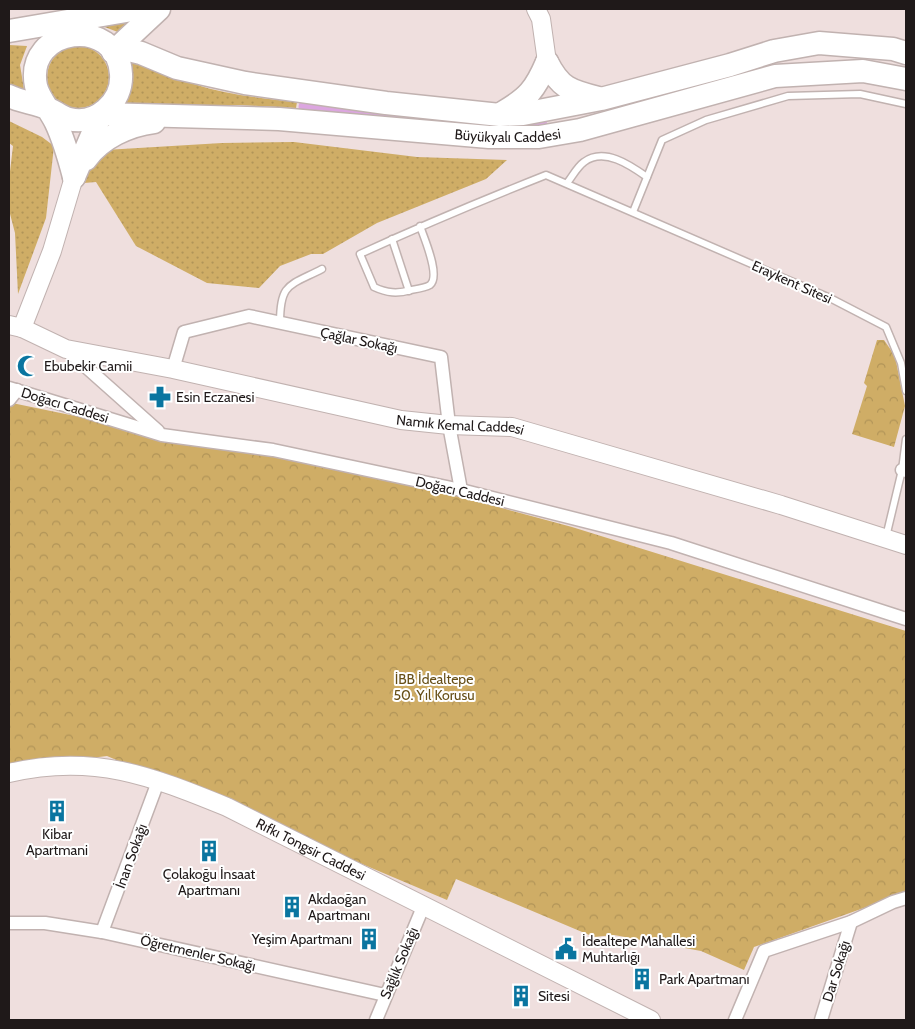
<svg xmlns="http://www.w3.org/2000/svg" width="915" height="1029" font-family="Cabin,sans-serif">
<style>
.grass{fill:url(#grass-dots)}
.park{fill:url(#park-crowns)}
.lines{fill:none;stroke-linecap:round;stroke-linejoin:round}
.canal{stroke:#dca6e0;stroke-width:15}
.lane-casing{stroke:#c1b2b0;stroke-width:9}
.street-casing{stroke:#c1b2b0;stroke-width:15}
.secondary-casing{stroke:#c1b2b0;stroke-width:20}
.highway-casing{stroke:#c1b2b0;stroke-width:25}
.lane{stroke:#fff;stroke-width:6}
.street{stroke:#fff;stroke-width:12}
.secondary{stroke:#fff;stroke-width:18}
.highway{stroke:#fff;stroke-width:22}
.labels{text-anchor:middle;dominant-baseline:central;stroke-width:4;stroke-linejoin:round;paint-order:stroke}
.street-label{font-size:14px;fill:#1f1919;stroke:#fff}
.poi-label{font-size:14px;fill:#1f1919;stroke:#fff;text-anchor:start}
.park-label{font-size:14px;fill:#674f17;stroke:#fff}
</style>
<defs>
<pattern id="grass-dots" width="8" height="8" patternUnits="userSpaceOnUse" patternTransform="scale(1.25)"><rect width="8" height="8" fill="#cfad66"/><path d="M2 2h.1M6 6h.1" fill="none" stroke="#b19458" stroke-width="1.8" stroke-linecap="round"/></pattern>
<pattern id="park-crowns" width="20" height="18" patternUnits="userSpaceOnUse" patternTransform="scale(1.25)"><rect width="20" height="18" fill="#cfad66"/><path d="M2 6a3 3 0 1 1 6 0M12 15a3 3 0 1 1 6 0" fill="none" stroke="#b19458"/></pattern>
</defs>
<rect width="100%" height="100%" fill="#efdfde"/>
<g class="grass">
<polygon points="140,12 123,34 102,26"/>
<polygon points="9,45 27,46 20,65 25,95 9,88"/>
<circle cx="78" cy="77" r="31"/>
<path d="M 127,54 C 149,65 171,76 194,84 C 226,95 263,98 297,102 L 296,108 L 239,105 L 114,108 Z"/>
<polygon points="9,121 42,137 54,146 46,218 18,294 15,233 9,210 9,180 13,146 9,143"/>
<polygon points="294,142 417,157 507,160 486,179 377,223 323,254 311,254 280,266 259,288 207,283 136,246 96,182 84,183 92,160 105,150 222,143"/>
</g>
<g class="park">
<polygon points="877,340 884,340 895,356 905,406 894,447 852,434 867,386 864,383"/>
<polygon points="12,403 439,491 572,527 906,631 906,893 754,947 744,970 701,951 614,935 594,937 456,879 447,900 107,756 9,768 9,409"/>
</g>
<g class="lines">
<polyline class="canal" points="306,107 512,127 540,120"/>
<g class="lane-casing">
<g id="lane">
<path d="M 567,183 C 572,177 577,167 584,162 C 604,147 630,165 647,177"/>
<polyline points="633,212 662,140 706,120 788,96 860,94 906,104"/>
<path d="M 420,226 C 424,238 441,276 430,285 C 425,288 417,289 411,290 C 397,294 387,293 374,287 L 360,254 C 421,226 483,200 546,175 L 830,298 L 886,327 L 901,363 L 906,391"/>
<polyline points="392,239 409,291"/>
<path d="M 280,323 C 280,283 289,286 322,269"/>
<polyline points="886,537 902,470 906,439"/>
</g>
</g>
<g class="street-casing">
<g id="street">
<polyline points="67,350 158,431"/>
<polyline points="173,369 184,332 249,316 441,357 449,425 461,490"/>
<polyline points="9,388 162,435 273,450 461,490 671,543 906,619"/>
<polyline points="9,400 17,390"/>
<polyline points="902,470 906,471"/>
<polyline points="9,923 45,923 102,932 385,995"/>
<polyline points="102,932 159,779"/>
<polyline points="376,1020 423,907"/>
<polyline points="735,1020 764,951 851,922 893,902 906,898"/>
<polyline points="821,1020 851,922"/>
</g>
</g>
<g class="secondary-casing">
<g id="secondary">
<polyline points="536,9 541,19 547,62"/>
<path id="s1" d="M 9,325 L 22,328 L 66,349 L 173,369 L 401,420 L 449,425 L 512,427 L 781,505 L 906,545"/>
<polyline points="22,328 52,251 74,177"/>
<path id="s2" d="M 9,773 C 93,753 151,776 227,807 L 651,1020"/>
</g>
</g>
<g class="highway-casing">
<g id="highway">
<polyline points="9,31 138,9"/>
<polyline points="113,52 129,50 141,53 177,68 245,83 386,103 500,115 523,114 601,99 730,65 774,51 819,43 893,49 906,53"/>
<polyline points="113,52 159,9"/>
<path d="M 547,62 C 560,88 570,91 598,98"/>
<path d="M 9,96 C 21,102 36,103 49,109 C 56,112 61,117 69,119 C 96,126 123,102 121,74 C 118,15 24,26 36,86 C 39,99 50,110 56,123 C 64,140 69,158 74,177"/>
<path d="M 502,113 C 528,98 535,90 547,62"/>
<path d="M 86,159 C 101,138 129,125 154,122"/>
<path id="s3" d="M 74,177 L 101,114 L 279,119 L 489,137 L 539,137 L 580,130 L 775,76 L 863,71 L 906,79"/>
</g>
</g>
<use href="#lane" class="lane"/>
<use href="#street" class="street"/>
<use href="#secondary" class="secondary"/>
<use href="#highway" class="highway"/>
</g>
<defs>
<g id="mosque-bare" transform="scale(1.725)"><path d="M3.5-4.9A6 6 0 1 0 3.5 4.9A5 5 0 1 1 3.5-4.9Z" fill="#0a75a0" stroke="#fff" stroke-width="2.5" paint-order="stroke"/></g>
<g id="pharmacy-bare" transform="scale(1.725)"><path d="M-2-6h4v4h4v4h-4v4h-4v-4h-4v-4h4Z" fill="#0a75a0" stroke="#fff" stroke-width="2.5" paint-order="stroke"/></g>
<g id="building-bare" transform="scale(1.725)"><path d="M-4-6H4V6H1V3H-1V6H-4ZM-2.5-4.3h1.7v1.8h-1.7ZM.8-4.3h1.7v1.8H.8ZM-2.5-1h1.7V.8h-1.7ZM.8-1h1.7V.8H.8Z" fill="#0a75a0" stroke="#fff" stroke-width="2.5" paint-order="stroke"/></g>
<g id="civic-bare" transform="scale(1.725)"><path d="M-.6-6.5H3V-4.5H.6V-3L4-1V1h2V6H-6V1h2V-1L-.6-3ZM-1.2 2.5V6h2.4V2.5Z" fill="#0a75a0" stroke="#fff" stroke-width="2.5" paint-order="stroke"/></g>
</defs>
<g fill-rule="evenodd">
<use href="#mosque-bare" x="28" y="366"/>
<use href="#pharmacy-bare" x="160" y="397"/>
<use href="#building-bare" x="57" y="811"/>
<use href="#building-bare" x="209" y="851"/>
<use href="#building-bare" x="292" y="907"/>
<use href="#building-bare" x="369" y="939"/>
<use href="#civic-bare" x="566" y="949"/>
<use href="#building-bare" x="642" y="979"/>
<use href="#building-bare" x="521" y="996"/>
</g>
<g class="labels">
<g class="street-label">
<text stroke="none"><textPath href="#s3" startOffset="476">Büyükyalı Caddesi</textPath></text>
<text transform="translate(792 282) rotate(24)">Eraykent Sitesi</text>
<text transform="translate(359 340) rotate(12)">Çağlar Sokağı</text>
<text transform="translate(65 405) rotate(17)">Doğacı Caddesi</text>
<text stroke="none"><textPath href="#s1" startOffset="464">Namık Kemal Caddesi</textPath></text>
<text transform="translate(460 491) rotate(13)">Doğacı Caddesi</text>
<text stroke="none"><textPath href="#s2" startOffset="319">Rıfkı Tongsir Caddesi</textPath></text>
<text transform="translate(131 856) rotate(-70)">İnan Sokağı</text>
<text transform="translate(198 953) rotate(13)">Öğretmenler Sokağı</text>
<text transform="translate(399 963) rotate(-67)">Sağlık Sokağı</text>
<text transform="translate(836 971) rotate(-73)">Dar Sokağı</text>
</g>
<g class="poi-label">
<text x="44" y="366">Ebubekir Camii</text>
<text x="176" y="397">Esin Eczanesi</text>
<text x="57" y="834" text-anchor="middle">Kibar<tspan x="57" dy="16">Apartmani</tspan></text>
<text x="209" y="874" text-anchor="middle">Çolakoğu İnsaat<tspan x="209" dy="16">Apartmanı</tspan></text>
<text x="308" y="899">Akdaoğan<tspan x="308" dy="16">Apartmanı</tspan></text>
<text x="352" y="939" text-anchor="end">Yeşim Apartmanı</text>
<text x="582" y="941">İdealtepe Mahallesi<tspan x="582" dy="16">Muhtarlığı</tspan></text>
<text x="659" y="979">Park Apartmanı</text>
<text x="538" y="996">Sitesi</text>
</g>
<g class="park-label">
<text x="434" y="679">İBB İdealtepe<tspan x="434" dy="16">50. Yıl Korusu</tspan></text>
</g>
</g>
<rect width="915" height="1029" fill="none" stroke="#1f1919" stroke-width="20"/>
</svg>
